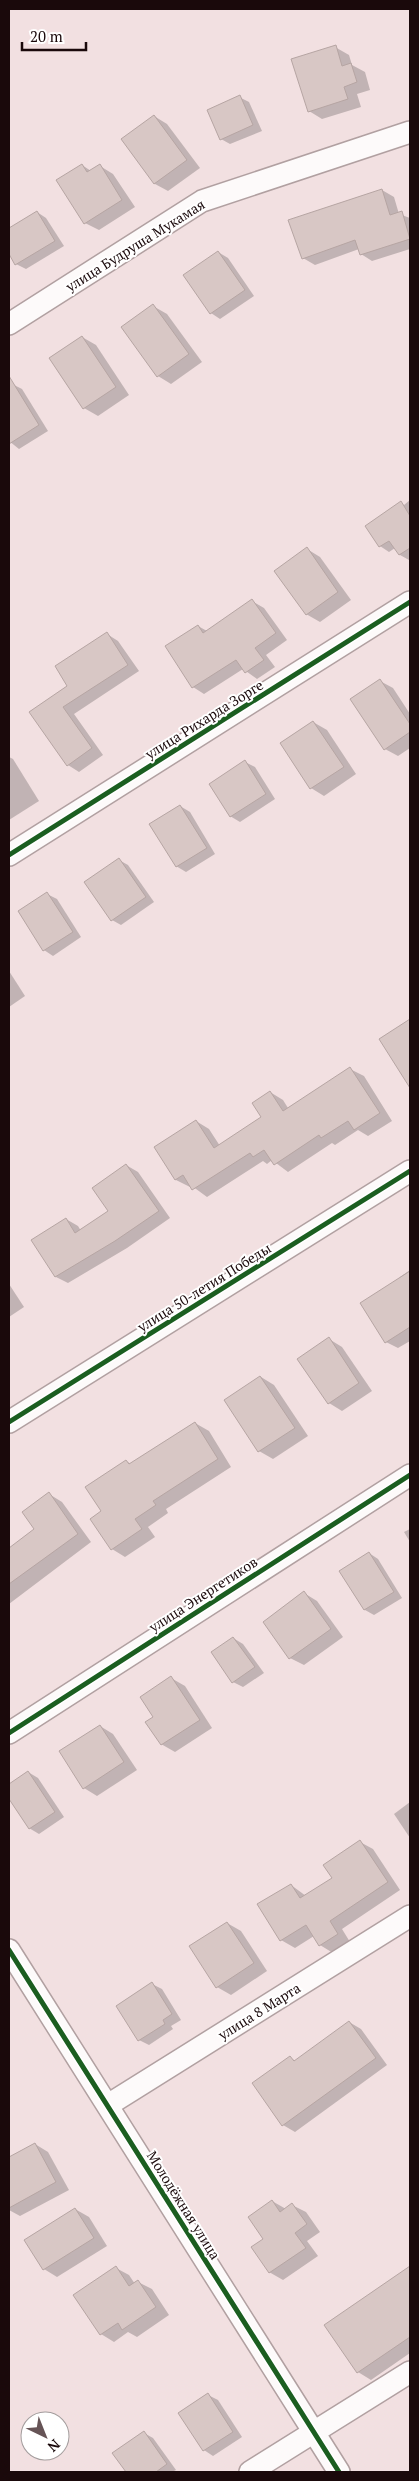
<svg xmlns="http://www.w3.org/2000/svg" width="419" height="2481" font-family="'PT Serif',serif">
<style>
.shadow{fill:#0003}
.building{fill:#d8c7c5;stroke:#b6a5a3}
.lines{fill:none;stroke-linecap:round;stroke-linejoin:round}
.minor-casing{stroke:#b1a0a1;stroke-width:24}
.minor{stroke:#fdfafa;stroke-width:21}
.cycleway-casing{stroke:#fff;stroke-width:8}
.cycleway{stroke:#1b5e20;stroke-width:5}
.labels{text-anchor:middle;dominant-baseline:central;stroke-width:4;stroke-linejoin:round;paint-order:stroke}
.street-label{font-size:14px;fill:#1a090b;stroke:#fff}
</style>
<rect width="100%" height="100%" fill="#f2e0e1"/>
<g class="shadow">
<polygon points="335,47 349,55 352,65 365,72 370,90 357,94 361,107 322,119 309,111"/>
<polygon points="239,97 249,102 262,131 230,144 221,139"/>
<polygon points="154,116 167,124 200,168 168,191 155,184 123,140"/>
<polygon points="82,165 91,171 100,166 113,174 135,207 99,230 85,223"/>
<polygon points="382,190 394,197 399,214 410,218 410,249 372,261 361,254 359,249 315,265 303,258"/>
<polygon points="37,212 46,218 64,246 26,269 16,264 9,251 9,229"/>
<polygon points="218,252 228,258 254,296 220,319 211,313"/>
<polygon points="153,306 167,314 202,362 171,384 158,376"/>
<polygon points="82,337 96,345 129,395 98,416 84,408"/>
<polygon points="12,384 22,389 48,431 19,449 9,441 9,386"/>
<polygon points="410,500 410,559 409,560 400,555 395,548 389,552 380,546 401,503 404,505"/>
<polygon points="307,549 320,557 351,600 320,622 306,614"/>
<polygon points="252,601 264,608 287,640 266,655 275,667 257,679 243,669 204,694 193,687 198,626 207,631"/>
<polygon points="107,634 118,641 139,671 74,714 103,755 79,772 68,765 31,713 69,686"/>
<polygon points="380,681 393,688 410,714 410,748 398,756 385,749"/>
<polygon points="313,722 327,730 356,774 324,796 311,788"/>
<polygon points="9,757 13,759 39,801 9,820"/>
<polygon points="245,762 255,767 275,799 240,822 230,816"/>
<polygon points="180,806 190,812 215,854 186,872 176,866"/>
<polygon points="119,860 128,865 154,902 121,925 112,920"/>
<polygon points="47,894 57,899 81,937 53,956 44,950"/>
<polygon points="9,971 25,996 9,1007"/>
<polygon points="410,1021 410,1080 405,1076 381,1039"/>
<polygon points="350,1069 364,1076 392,1121 368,1136 358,1130 335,1145 332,1143 288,1172 272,1160 267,1164 263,1161 207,1197 192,1186 190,1187 176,1180 156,1147 196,1121 209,1129 220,1146 263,1117 270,1092 283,1100 288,1108"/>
<polygon points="126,1165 138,1172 170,1218 127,1248 68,1283 56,1277 33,1240 66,1219 78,1226 81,1231 110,1211"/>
<polygon points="410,1270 410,1341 398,1348 386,1342 400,1277"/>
<polygon points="9,1284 24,1307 9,1317"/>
<polygon points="329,1339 342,1347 372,1391 342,1411 329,1403"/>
<polygon points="261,1377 274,1385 308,1436 273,1459 259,1451 226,1401"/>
<polygon points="195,1423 209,1431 231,1467 166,1509 168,1513 148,1527 155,1537 125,1557 112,1549 126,1461 131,1464"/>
<polygon points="49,1494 62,1502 91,1542 9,1604 9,1549 36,1530"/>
<polygon points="410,1529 410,1542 404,1532"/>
<polygon points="369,1553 378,1559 402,1598 374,1615 365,1610 341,1571"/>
<polygon points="304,1593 317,1601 343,1637 304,1665 290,1658"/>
<polygon points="233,1638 243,1644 264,1673 243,1687 233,1682"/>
<polygon points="171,1678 185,1686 212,1728 175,1752 161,1744 155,1717"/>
<polygon points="100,1726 113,1734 137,1770 97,1796 84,1788"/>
<polygon points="28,1772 38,1778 64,1817 39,1834 29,1828 9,1797 9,1785"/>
<polygon points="410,1802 410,1838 394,1814"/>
<polygon points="360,1842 373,1849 400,1890 342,1929 350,1942 333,1953 320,1945 314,1936 295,1948 281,1940 259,1905 291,1885 306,1896 334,1879"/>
<polygon points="227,1923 241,1931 267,1971 231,1995 217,1987"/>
<polygon points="152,1984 162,1989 181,2020 171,2026 173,2029 149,2045 139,2040"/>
<polygon points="349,2022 361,2029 387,2065 295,2132 283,2125 290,2058 296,2061"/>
<polygon points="35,2144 48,2152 69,2190 20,2216 9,2210 9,2159"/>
<polygon points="272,2201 286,2209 292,2205 306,2212 320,2232 307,2241 318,2256 283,2280 269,2272"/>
<polygon points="75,2209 89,2217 107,2246 57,2277 44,2269"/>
<polygon points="410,2267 410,2353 371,2380 358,2372 326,2325"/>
<polygon points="116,2268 129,2275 135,2284 138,2282 152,2289 169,2315 137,2337 128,2332 114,2342 101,2334"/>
<polygon points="208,2395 218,2400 242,2437 213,2456 204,2450"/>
<polygon points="144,2433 153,2438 176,2470 172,2472 128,2472 114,2454"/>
</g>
<g class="building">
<polygon points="336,45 342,66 351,63 357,82 344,87 348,99 308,112 291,59"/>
<polygon points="240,95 253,125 220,140 207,110"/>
<polygon points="154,115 187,160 154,184 121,139"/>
<polygon points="82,164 87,172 100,164 122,200 84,224 56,180"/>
<polygon points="382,189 390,215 402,211 410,239 360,255 355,240 302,259 288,220"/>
<polygon points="37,211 55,241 15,265 9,254 9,228"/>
<polygon points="218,251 245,290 210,314 183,275"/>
<polygon points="153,304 189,354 157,377 121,327"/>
<polygon points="82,336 116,387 83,409 49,358"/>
<polygon points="9,376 39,425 9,444"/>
<polygon points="401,501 410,516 410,548 399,555 389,541 379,547 365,526"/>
<polygon points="307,547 338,592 306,615 274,571"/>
<polygon points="252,599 276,633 255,648 264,660 245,673 236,660 192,688 165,646 198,625 203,633"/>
<polygon points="107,632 128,665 63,707 92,748 67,766 29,712 67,686 55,666"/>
<polygon points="380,679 410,724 410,732 384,750 350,699"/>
<polygon points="313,721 344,767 310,789 280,743"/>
<polygon points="245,760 266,794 230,817 209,784"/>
<polygon points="180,805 207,848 176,867 149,824"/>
<polygon points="119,858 146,897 111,921 84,882"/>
<polygon points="47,892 73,932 43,951 18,911"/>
<polygon points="410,1019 410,1088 379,1039"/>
<polygon points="350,1067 380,1113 354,1130 348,1121 321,1138 319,1135 274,1165 264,1150 253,1157 250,1153 192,1190 183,1175 175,1180 154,1147 196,1120 214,1148 261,1117 252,1103 270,1091 283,1111"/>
<polygon points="126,1164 159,1211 115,1241 55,1277 31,1240 66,1218 75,1233 108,1211 92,1188"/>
<polygon points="410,1271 410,1327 385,1343 360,1303"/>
<polygon points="329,1337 359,1383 328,1404 297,1359"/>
<polygon points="260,1376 295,1428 258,1452 224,1400"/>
<polygon points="195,1422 218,1459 153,1501 156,1505 135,1519 142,1529 111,1550 90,1519 101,1511 85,1487 126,1460 129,1464"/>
<polygon points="49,1492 78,1534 9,1584 9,1548 34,1529 22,1512"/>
<polygon points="369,1552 394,1592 364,1610 339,1571"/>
<polygon points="304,1591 331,1629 289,1659 263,1622"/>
<polygon points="233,1637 255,1667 232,1683 211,1652"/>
<polygon points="171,1676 200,1720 161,1745 145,1722 153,1717 140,1697"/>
<polygon points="100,1725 124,1762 83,1789 59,1751"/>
<polygon points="28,1771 55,1812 29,1829 9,1799 9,1784"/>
<polygon points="360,1840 388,1882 330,1921 338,1934 319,1946 306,1925 280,1941 257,1904 291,1884 300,1898 332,1878 323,1865"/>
<polygon points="227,1922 254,1963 216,1988 189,1946"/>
<polygon points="152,1982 172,2014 163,2020 165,2024 138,2041 116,2006"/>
<polygon points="349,2021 376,2058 282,2126 252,2083 290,2056 294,2061"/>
<polygon points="35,2143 56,2182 9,2208 9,2157"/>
<polygon points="272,2200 280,2212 292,2203 307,2224 295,2233 306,2248 269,2273 251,2247 263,2239 248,2217"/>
<polygon points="75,2208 94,2238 43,2270 24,2240"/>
<polygon points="116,2266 129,2286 138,2280 156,2307 122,2330 118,2323 100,2335 73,2295"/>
<polygon points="410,2266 410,2337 357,2373 324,2325"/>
<polygon points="208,2393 233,2432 203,2451 178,2413"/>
<polygon points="144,2431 167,2464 156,2472 126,2472 112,2453"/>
</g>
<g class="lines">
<g class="minor-casing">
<g id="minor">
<polyline points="9,324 202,201 410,132"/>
<polyline points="9,855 410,602"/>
<polyline points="9,1422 410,1171"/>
<polyline points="9,1733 410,1475"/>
<polyline points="9,1950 339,2472"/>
<polyline points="108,2105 410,1916"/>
<polyline points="250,2472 410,2372"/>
</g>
</g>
<use href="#minor" class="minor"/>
<g class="cycleway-casing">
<g id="cycleway">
<polyline points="9,855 410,602"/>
<polyline points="9,1422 410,1171"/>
<polyline points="9,1733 410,1475"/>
<polyline points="9,1950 339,2472"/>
</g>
</g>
<use href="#cycleway" class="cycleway"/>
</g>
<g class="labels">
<g class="street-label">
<text transform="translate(135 245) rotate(-32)">улица Будруша Мукамая</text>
<text transform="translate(204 719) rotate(-32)">улица Рихарда Зорге</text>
<text transform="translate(204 1287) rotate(-32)">улица 50-летия Победы</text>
<text transform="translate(203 1594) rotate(-33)">улица Энергетиков</text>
<text transform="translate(259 2011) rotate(-32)">улица 8 Марта</text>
<text transform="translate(184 2205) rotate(58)">Молодёжная улица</text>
</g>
</g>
<rect width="419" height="2481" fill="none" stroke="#1a090b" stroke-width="20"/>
<g transform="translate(45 2436) rotate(137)"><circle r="24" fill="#ffffff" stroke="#a39d9d"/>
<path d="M0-4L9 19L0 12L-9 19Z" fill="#665456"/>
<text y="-8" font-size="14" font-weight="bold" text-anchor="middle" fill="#1a090b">N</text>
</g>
<path d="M22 42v8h64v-8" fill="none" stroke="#1a090b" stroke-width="2.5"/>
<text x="30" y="42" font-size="15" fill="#1a090b" stroke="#ffffff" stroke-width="4" paint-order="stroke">20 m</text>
</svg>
